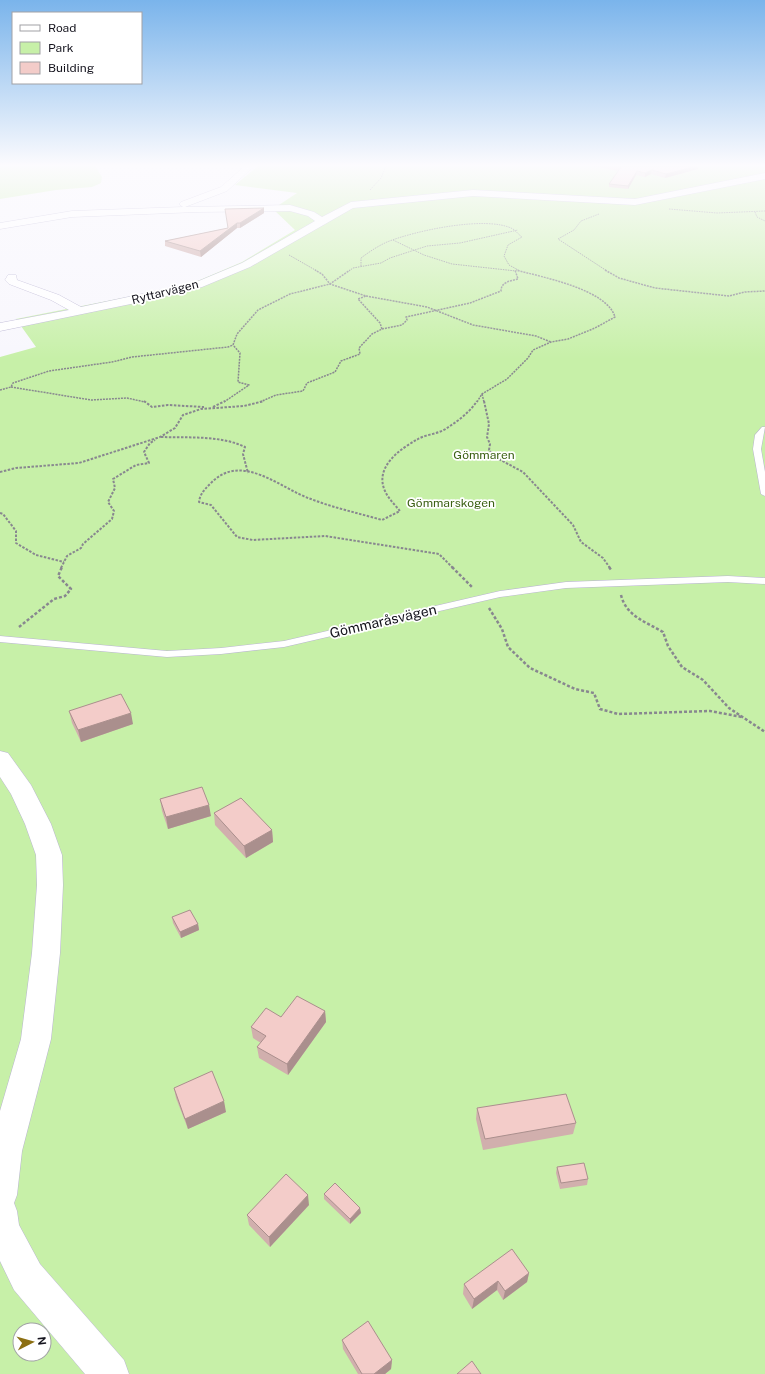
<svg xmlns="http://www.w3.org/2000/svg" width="765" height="1374" font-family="'Public Sans',sans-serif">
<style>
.green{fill:#c7f0a8;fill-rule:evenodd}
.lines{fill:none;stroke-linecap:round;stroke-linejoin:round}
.lane-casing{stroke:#b9b4d2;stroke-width:1}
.street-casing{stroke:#b9b4d2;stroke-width:1}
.secondary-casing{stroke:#b9b4d2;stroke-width:1}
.path-far3{stroke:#88878f;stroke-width:1;stroke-dasharray:1.5 1;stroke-linecap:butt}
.path-far2{stroke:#88878f;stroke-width:1.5;stroke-dasharray:2 1;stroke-linecap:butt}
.path-far1{stroke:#88878f;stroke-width:2;stroke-dasharray:2.5 1.5;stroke-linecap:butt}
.path{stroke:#88878f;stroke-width:2.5;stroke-dasharray:3 2;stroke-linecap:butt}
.lane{fill:#fff;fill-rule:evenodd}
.street{fill:#fff;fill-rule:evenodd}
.secondary{fill:#fff;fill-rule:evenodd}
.wall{fill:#d1afad}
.shaded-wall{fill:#aa8f8d}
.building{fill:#f3ccc9;stroke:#aa8f8d}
.labels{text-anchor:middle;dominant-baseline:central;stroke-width:3.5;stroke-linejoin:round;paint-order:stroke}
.far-street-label{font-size:12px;fill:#15141e;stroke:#fff}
.far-park-label{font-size:12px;fill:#3c6115;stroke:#fff}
.street-label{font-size:14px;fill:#15141e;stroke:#fff}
</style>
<rect width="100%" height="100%" fill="#f8f7fd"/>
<g class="green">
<polygon points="0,166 95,166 102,177 101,183 92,187 56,190 0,199"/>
<path d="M 258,166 L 765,166 L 765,1374 L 0,1374 L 0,357 L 36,347 L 16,319 L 188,285 L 242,262 L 295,230 L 273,209 L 297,193 L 235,185 ZM 20,1330 L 44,1330 L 44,1354 L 20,1354 Z"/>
</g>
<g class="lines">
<g class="lane-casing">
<g id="lane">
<polygon points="762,427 765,427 761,449 765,472 765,496 761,494 753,449 755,435"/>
<polygon points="728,576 765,578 765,584 728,582 566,588 500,597 284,647 221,654 167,657 0,642 0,636 167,651 221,648 284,641 500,591 566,582"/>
</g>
</g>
<g class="street-casing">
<polygon id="street" points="245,166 254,166 227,191 185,207 290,205 314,212 322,217 351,202 473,190 635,199 765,173 765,179 635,205 473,196 353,208 250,267 202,287 150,300 0,331 0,323 69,310 51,300 9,284 5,280 8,275 16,275 17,280 59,295 81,307 194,283 242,263 315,221 308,216 290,211 197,212 72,217 0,229 0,223 72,211 183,207 179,204 181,202 221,187"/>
</g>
<g class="secondary-casing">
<polygon id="secondary" points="0,751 8,753 31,785 51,824 62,855 63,885 60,953 51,1039 22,1151 17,1195 14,1203 17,1211 19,1225 40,1264 124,1360 129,1374 85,1374 14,1290 0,1261 0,1111 21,1039 32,953 37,885 36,855 25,824 11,794 0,777"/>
</g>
<g class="path-far3">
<polyline points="370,190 381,178 386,166"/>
<polyline points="669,209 717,213 765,211"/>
<polyline points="755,212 757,217 765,221"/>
<polyline points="599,214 581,221 574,230 558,239 607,271"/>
<polyline points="393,240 424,255 452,264 516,271"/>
<polyline points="289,255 317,271"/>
<path d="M 361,266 L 361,258 C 369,252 378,246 387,242 C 414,231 487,215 513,229 C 516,231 519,235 522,237 L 508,245 L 504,256 L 509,265 L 520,271"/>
<polyline points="349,271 353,268 381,263 390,258 427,246 460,243 518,230"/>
</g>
<g class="path-far2">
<polyline points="605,270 619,278 655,288 729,296 745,292 765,291"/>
<polyline points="366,296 427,307 473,325 536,336 551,342"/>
<path d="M 382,329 L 402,325 L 407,320 L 406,317 L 470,303 L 501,291 C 501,282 510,281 518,279 L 515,270"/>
<polyline points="11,387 91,400 127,398 145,402"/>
<polyline points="0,390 11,387 13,383 49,371 112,362 132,357 228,347 233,345 237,334 258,310 290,294 330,284 350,270"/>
<polyline points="482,394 484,402"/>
<polyline points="224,402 249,385 238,382 240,353 233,345"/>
<polyline points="260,402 276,395 303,391 307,383 335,372 341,361 360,354 359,348 372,334 382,329 380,323 358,299 366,296 330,284 322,274 315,270"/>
<path d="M 477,402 L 482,394 L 507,379 L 528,358 L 533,350 L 551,342 L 568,339 L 595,328 L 615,317 C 607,289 541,277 516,270"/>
</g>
<g class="path-far1">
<polyline points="144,401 152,407 168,405 204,407"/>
<polyline points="484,401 489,424 487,437 490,444 489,450 495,457 523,472 573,525 581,542 603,558 610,568"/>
<polyline points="213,407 225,401"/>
<path d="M 161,437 C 188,438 220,435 245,447 L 243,454 L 248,473"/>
<polyline points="0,472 16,468 79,463 160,437 175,428 183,415 201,409 244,406 264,401"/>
<polyline points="0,513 3,514 16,531 16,543 36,555 64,562"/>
<polyline points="61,568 67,556 81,548 83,544 112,519 114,511 108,502 115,488 113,479 136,465 149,463 144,452 150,443 155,440"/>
<path d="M 453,568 L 439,554 L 325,536 L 253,540 L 237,537 L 211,505 L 199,502 C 200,493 206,488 212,482 C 243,452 281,489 311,499 C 334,508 358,513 382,520 L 400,511 C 395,505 388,498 385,491 C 374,467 400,449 418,439 C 427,434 439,434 447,428 C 458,421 470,412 477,401"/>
</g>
<g class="path">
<polyline points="452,567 472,587"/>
<polyline points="609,567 612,571"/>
<path d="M 621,595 C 626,616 646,622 663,632 L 668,646 L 682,667 L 703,680 L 729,708 L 765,732"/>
<polyline points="489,608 502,629 508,647 530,668 575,689 594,693 600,709 618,714 710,711 742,717"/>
<polyline points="19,627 54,599 65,596 71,589 58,576 62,567"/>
</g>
<use href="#lane" class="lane"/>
<use href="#street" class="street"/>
<use href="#secondary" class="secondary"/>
</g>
<g class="wall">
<polygon points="593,166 698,166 698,169 665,178 651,174 645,177 636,175 628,189 609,187 609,184 619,171"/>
<polygon points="264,208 264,213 240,228 237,228 201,257 165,246 165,241 228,228"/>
<polygon points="69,711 133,724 81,742 72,723"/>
<polygon points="160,799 211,816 168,829 162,811"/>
<polygon points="214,813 272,830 273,842 246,858 215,825"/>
<polygon points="172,917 198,924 199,930 181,938 173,923"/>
<polygon points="325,1011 326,1022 288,1075 259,1058 257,1047 261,1043 253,1038 251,1027 281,1017"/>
<polygon points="174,1088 226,1112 188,1129 176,1098"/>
<polygon points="477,1108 576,1123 573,1134 483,1150 476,1119"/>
<polygon points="557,1167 588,1179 587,1185 560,1189 556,1173"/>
<polygon points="324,1194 361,1213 350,1224 324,1199"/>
<polygon points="309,1205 270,1247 249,1225 247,1215"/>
<polygon points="529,1273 527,1282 503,1300 497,1290 472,1309 463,1294 464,1284"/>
<polygon points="342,1340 392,1360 391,1369 385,1374 358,1374 343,1349"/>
</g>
<g class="shaded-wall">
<polygon points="697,166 698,166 698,169 665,178 666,174"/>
<polygon points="652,170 651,174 645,177 645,173"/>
<polygon points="637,171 636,175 628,189 628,186"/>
<polygon points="264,208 264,213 240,228 240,223"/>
<polygon points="237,223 237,228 201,257 200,251"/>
<polygon points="131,713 133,724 81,742 78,730"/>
<polygon points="209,805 211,816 168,829 166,817"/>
<polygon points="272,830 273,842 246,858 244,846"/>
<polygon points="198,924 199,930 181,938 180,932"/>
<polygon points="325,1011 326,1022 288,1075 287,1064"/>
<polygon points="224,1101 226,1112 188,1129 185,1119"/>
<polygon points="308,1195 309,1205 270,1247 269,1237"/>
<polygon points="360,1208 361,1213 350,1224 350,1219"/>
<polygon points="529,1273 527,1282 503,1300 505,1291"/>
<polygon points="498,1281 497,1290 472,1309 474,1299"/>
<polygon points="392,1360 391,1369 385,1374 374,1374"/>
</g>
<g class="building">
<polygon points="615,166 697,166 666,174 652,170 645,173 637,171 628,186 609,184 621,167"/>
<polygon points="264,208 240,223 237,223 200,251 165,241 228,228 225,209"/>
<polygon points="121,694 131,713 78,730 69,711"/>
<polygon points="202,787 209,805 166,817 160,799"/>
<polygon points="241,798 272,830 244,846 214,813"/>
<polygon points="190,910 198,924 180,932 172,917"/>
<polygon points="297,996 325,1011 287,1064 257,1047 266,1036 251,1027 266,1008 281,1017"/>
<polygon points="212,1071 224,1101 185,1119 174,1088"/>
<polygon points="566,1094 576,1123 485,1139 477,1108"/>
<polygon points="584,1163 588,1179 561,1183 557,1167"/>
<polygon points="286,1174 308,1195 269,1237 247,1215"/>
<polygon points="335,1183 360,1208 350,1219 324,1194"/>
<polygon points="512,1249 529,1273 505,1291 498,1281 474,1299 464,1284"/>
<polygon points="368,1321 392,1360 374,1374 362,1374 342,1340"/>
<polygon points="472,1361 481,1374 457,1374"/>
</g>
<linearGradient id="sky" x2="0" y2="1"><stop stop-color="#7ab4eb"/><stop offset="0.46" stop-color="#fcfbfe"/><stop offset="1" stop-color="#fcfbfe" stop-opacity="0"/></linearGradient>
<rect width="765" height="359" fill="url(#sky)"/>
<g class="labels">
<g class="far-street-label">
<text transform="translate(165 292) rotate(-14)">Ryttarvägen</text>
</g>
<g class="far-park-label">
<text x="484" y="455">Gömmaren</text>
<text x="451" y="503">Gömmarskogen</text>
</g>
<g class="street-label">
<text transform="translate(383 621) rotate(-13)">Gömmaråsvägen</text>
</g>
</g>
<rect x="12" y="12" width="130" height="72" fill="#ffffff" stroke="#a1a1a5"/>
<rect x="20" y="25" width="20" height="6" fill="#ffffff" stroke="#a1a1a5"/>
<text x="48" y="32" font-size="12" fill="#15141e">Road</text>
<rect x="20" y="42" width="20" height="12" fill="#c7f0a8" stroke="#a1a1a5"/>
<text x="48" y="52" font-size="12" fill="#15141e">Park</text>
<rect x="20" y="62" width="20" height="12" fill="#f3ccc9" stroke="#a1a1a5"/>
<text x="48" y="72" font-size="12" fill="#15141e">Building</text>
<g transform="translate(32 1342) rotate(84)"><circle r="19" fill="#ffffff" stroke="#a1a1a5"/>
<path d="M0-3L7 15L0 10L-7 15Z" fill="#8c6f12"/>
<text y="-6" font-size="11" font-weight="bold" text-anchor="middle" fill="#15141e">N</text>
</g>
</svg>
